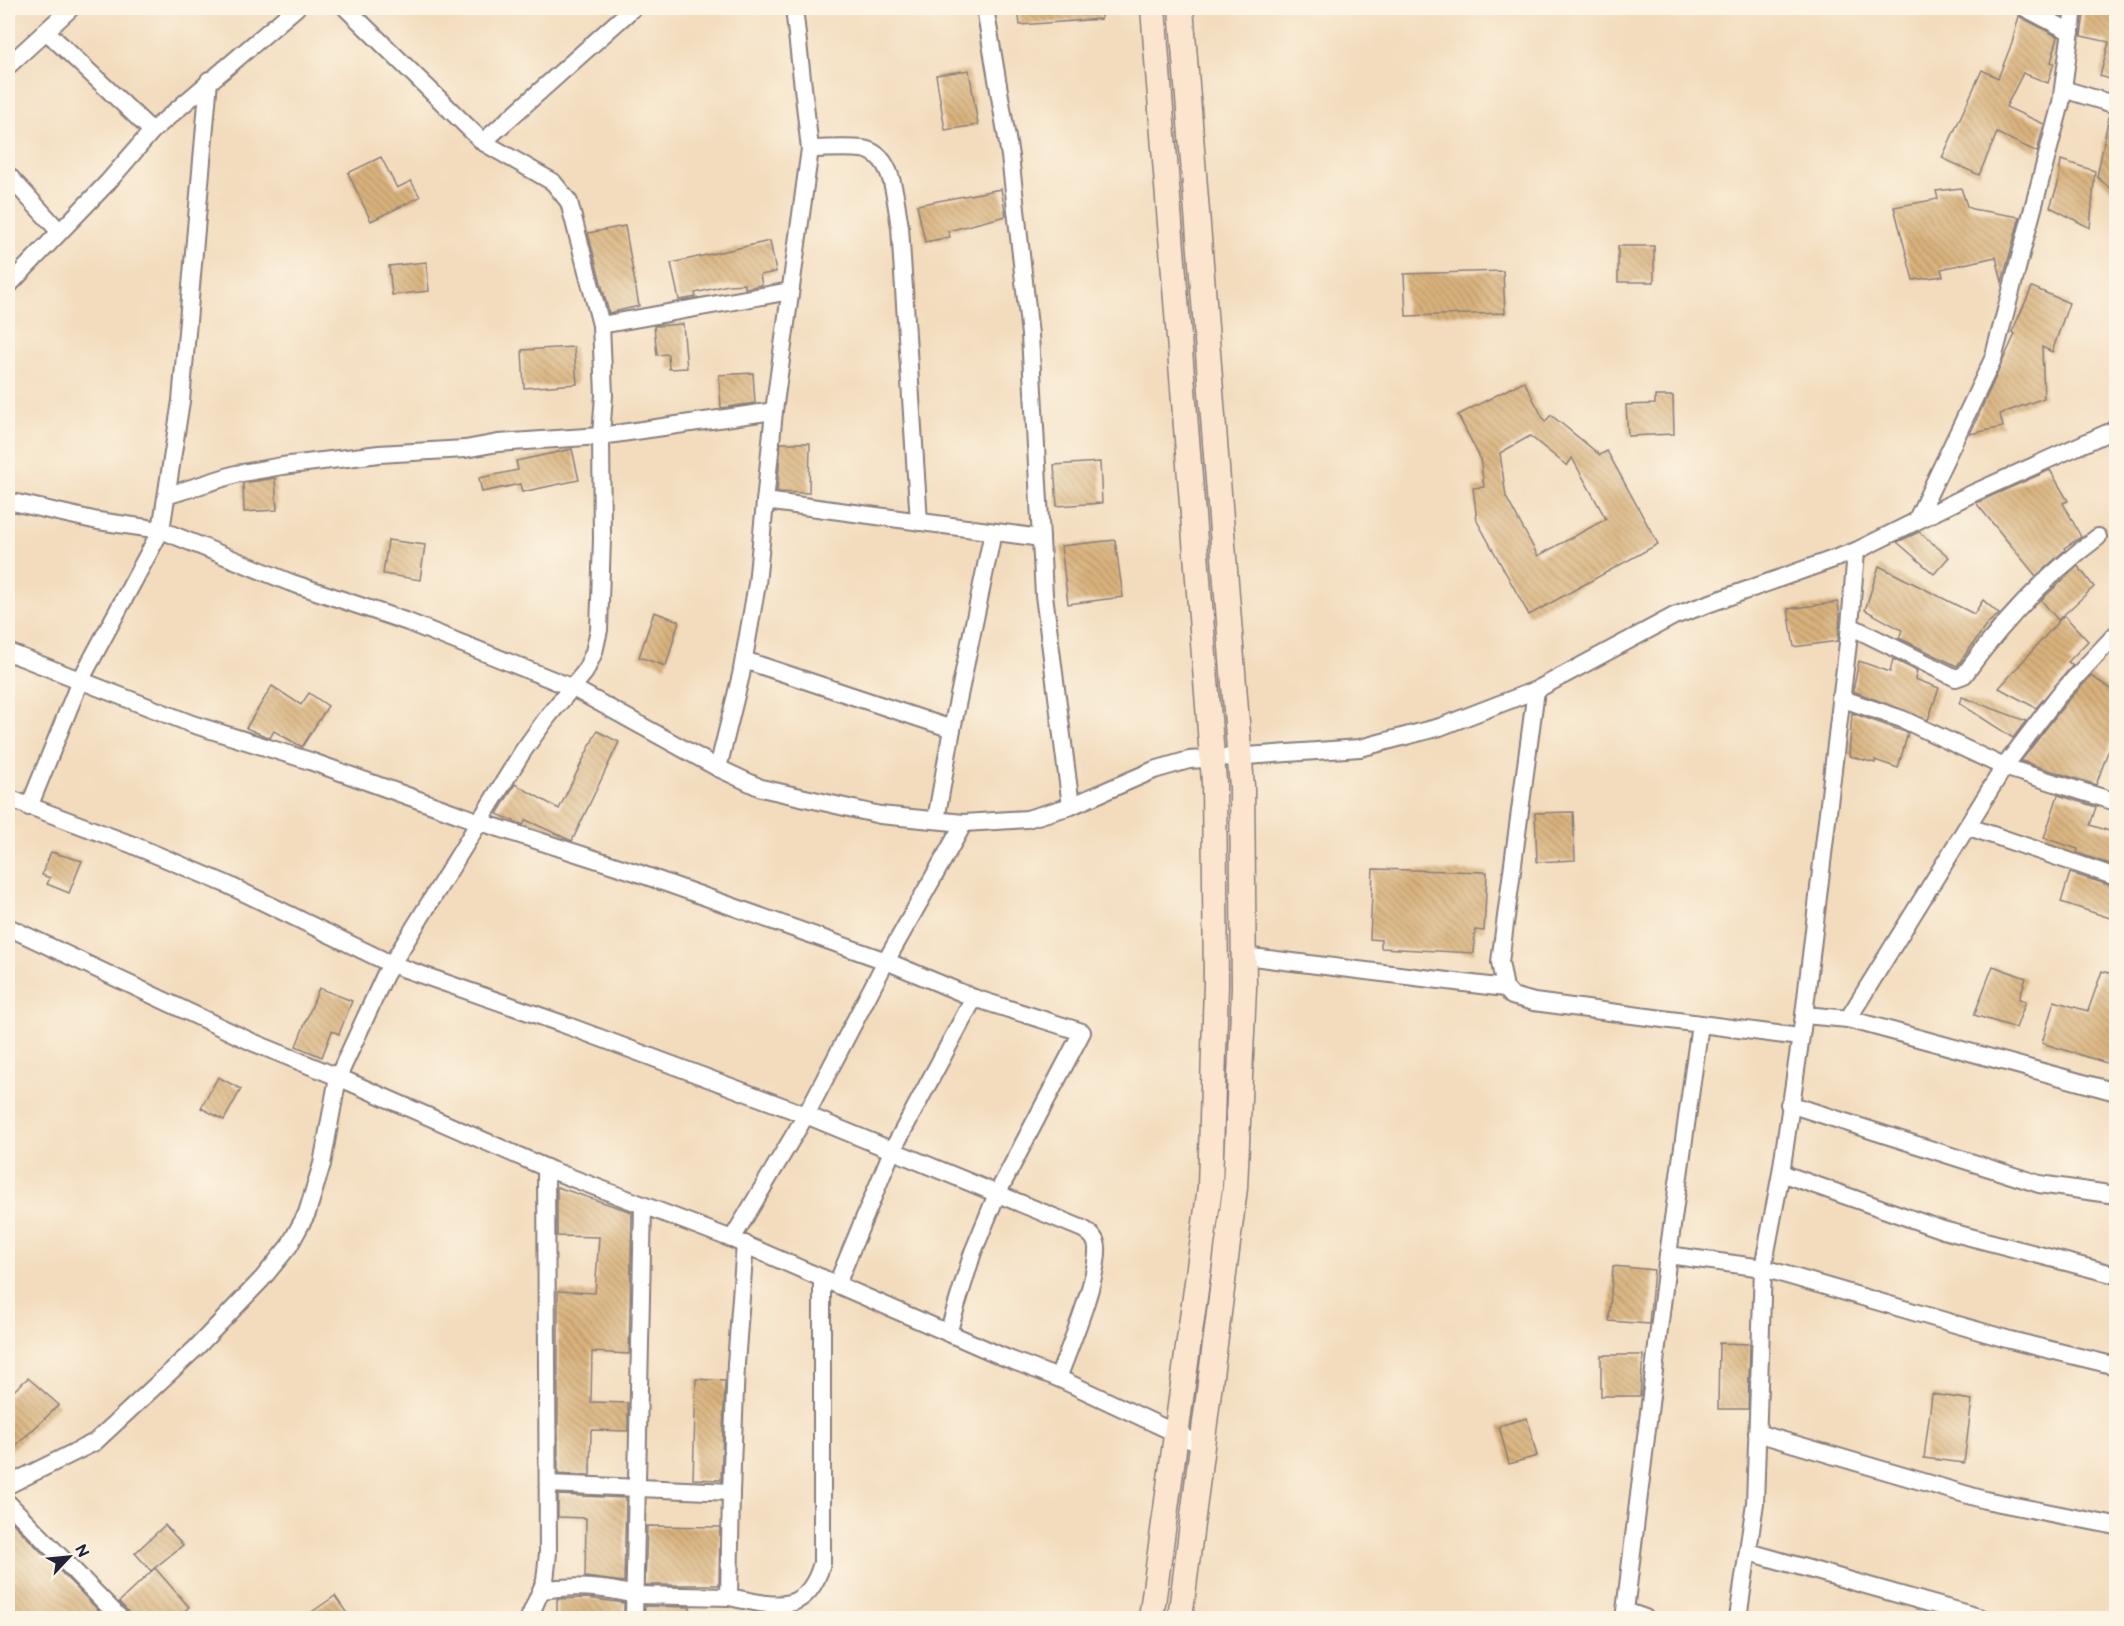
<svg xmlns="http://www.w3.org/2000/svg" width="2124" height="1626" font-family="'Balsamiq Sans',sans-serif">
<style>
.building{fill:url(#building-back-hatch);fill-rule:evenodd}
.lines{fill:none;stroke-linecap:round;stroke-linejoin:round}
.street-casing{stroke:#8a7f7c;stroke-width:20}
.secondary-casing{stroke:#8a7f7c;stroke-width:27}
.street{stroke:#fff;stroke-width:16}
.secondary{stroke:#fce5cf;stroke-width:24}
</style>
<defs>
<pattern id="building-back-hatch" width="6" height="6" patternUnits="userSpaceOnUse" patternTransform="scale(1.5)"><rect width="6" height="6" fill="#dab37d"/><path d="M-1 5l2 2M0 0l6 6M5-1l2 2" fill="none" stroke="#b09168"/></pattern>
</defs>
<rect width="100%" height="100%" fill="#fcf5e5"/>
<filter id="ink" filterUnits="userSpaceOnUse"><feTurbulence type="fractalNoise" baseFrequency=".0167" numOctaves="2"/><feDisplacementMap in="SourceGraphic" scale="12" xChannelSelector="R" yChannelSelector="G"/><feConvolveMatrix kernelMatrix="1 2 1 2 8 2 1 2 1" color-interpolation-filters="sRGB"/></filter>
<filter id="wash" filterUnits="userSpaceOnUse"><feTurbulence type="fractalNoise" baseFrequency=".008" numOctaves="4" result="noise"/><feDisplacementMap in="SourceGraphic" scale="24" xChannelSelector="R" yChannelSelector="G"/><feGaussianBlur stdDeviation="1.35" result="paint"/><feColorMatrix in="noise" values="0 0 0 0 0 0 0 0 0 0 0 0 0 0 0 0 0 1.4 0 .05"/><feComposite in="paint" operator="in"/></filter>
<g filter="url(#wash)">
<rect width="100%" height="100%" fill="#f3dcbd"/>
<g id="blocks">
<g class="building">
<polygon points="1018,8 1101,8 1101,19 1020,25"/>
<polygon points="2085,8 2116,15 2116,81 2100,76 2109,42 2081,36"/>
<polygon points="2019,16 2058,37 2051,62 2054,63 2048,83 2023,73 2006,107 2044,124 2037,152 1997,133 1979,175 1942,158 1982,70 1998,78 2012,43"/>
<polygon points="969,70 978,125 945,130 936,75"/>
<polygon points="2109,116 2116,117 2116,193 2097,177"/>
<polygon points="381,157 397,188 411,181 420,197 371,221 348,173"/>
<polygon points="2061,160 2095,171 2090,228 2050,207 2058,184"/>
<polygon points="1961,188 1967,206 1972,209 2020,217 2002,282 1996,257 1941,269 1943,276 1913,280 1894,207 1938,199 1936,191"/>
<polygon points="1001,189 1006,216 948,231 950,237 925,242 917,205"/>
<polygon points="625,226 639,306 609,313 588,233"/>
<polygon points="770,241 776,272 760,275 762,285 745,288 745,284 728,285 695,293 696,297 679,300 671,263"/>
<rect x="1618" y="246" width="36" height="36"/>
<polygon points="426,262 429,291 392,295 389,266"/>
<polygon points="1503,271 1505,313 1406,316 1404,274"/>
<polygon points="2032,287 2069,303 2052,352 2042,347 2044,398 2000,414 2003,427 1970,434 2015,334 2012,332"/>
<polygon points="683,324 687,368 669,369 668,354 657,355 654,326"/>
<polygon points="574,347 577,384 524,388 522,350"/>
<polygon points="753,373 755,403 721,408 719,375"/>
<path d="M 1524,381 L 1545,422 L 1551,415 L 1600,455 L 1607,451 L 1658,544 L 1529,615 L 1477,521 L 1473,488 L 1484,487 L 1480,458 L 1458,415 ZM 1530,436 L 1567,466 L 1572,458 L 1606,519 L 1538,556 L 1506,497 L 1500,453 Z"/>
<polygon points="1655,396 1673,396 1674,434 1628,436 1626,405 1655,404"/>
<polygon points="781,443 810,443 809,493 777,492"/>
<polygon points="572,449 579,480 522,492 520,484 482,492 479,478 518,470 516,461"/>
<polygon points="1100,462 1102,503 1057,506 1054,465"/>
<polygon points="2050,470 2068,501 2063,503 2081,537 2064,548 2065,550 2036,576 1976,503"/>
<polygon points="275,478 277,510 244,512 243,483"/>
<polygon points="1919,532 1949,557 1934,574 1897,542"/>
<polygon points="388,540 425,545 420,580 383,574"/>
<polygon points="1115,540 1123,597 1068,604 1061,546"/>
<polygon points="1879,566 1974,614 1983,600 1999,614 1988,623 1957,666 1899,638 1902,630 1865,610"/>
<polygon points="2078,566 2094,587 2058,620 2041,600"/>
<polygon points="1838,602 1840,617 1838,641 1794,647 1788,609"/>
<polygon points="654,612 679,621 666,666 639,657"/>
<polygon points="2064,615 2088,641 2068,662 2073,665 2036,708 1999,688"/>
<polygon points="1893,659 1917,671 1915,679 1939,688 1928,720 1853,691 1859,661 1890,672"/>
<polygon points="2091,676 2116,692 2116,729 2096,785 2021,761 2066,703"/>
<polygon points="272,686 301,705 309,693 328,706 302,747 274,731 270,738 246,728"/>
<polygon points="1962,697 2026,721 2013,738 1959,703"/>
<polygon points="1852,713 1908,733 1898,768 1875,760 1875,763 1849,756"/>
<polygon points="597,731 619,742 572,841 526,820 523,825 497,814 515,784 559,809"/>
<polygon points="2058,795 2096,807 2090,825 2116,833 2116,866 2077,853 2078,849 2044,838"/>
<polygon points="1573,812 1575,860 1537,862 1535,813"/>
<polygon points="51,852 82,861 69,893 47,884 50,878 42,875"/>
<polygon points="1373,869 1487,872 1484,931 1475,930 1474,953 1381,948 1381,940 1370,939"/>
<polygon points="2070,873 2116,887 2116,920 2061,902"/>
<polygon points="1993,966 2026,978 2019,999 2026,1001 2016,1028 1974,1015"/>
<polygon points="2102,971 2116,975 2116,1051 2113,1065 2042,1043 2054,1001 2088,1011"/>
<polygon points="319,988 352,1001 339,1034 332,1031 322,1057 296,1046"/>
<polygon points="218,1077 241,1089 224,1120 201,1108"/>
<polygon points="557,1187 632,1212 629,1354 592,1352 591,1402 628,1403 628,1431 591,1430 590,1475 558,1474 558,1291 595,1293 599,1237 557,1236"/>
<polygon points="1613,1266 1654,1270 1649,1324 1609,1321"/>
<polygon points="1719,1343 1750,1344 1748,1409 1718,1409"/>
<polygon points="1601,1355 1643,1355 1640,1396 1601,1396"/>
<polygon points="28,1378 59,1405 8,1453 8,1396"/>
<polygon points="696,1379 725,1381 721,1480 693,1479"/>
<polygon points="1932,1394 1972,1400 1964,1463 1924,1458"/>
<polygon points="1527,1418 1537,1456 1509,1464 1499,1426"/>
<polygon points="558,1495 626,1498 624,1582 585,1577 586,1518 558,1517"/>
<polygon points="8,1518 106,1618 19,1618 8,1608"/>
<polygon points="165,1525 183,1545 151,1571 135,1553"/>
<polygon points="647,1526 720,1527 719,1585 645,1585"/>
<polygon points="155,1568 189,1607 177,1618 130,1618 128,1611 119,1602"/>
<polygon points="335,1596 350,1618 303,1618"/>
<polygon points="587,1598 624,1603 624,1618 557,1618 557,1599"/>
<polygon points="645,1606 690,1607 690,1618 644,1618"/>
</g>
</g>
</g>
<g filter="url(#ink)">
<use href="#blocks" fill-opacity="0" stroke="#8a7f7c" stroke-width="1.5"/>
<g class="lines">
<g class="street-casing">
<g id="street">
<polyline points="985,8 1010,156 1030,335 1044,595 1071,806"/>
<polyline points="2025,8 2071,32"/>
<polyline points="46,31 152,131"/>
<polyline points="8,66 71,8"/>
<polyline points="2063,89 2116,105"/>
<polyline points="483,142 633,8"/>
<path d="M 810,149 C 827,149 845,147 862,149 C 895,153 895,202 900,227 L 919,522"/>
<polyline points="8,175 59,231"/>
<polyline points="8,286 108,182 152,131 296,8"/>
<polyline points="601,325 790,291"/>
<polyline points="169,495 236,474 282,466 379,454 465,449 498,443 601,436 774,411"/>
<polyline points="8,501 98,521 161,530 289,582 408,622 573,688 718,768 761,788 880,815 964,823 1027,819 1071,806 1154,770 1189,760 1360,748 1440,727 1536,690 1674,616 1856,551"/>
<polyline points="765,501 1041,538"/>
<polyline points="1916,521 1993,359 2061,103 2074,8"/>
<path d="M 1850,626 L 1956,678 L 1964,675 C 2002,623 2046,575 2098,537"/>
<polyline points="8,652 192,724 310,761 480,822 638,873 886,961 974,998 1082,1032 997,1194 973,1252 948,1333"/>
<polyline points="744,660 952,729 936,820"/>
<polyline points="1840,698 1902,719 2004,767 2116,802"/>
<polyline points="952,729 993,532"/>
<polyline points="718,768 741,675 757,584 774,411 810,149 794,8"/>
<path d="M 8,798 L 133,845 L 226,884 L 391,964 L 563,1024 L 806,1115 L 1083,1229 C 1090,1233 1096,1238 1097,1247 C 1099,1277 1069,1349 1058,1378"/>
<polyline points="29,807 80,681 161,530 181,401 209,80"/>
<polyline points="1969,827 2116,877"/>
<polyline points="8,927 252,1042 338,1077 551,1170 732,1239 1006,1358 1058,1378 1203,1446"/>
<polyline points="1244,956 1505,988 1512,996 1534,1002 1799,1037"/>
<polyline points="1505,988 1500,962 1536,690"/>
<polyline points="1804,1015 1848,1019 2116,1092"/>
<polyline points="1848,1019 2004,767 2058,696 2116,634"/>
<polyline points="1789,1104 2039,1184 2116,1195"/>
<polyline points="1781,1173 1943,1230 2116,1275"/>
<polyline points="732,1239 806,1115 886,961 964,823"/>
<polyline points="1668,1255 1700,1024"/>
<polyline points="837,1284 892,1151 974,998"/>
<polyline points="1757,1433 1985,1500 2116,1526"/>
<polyline points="548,1484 731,1492 736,1364 745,1244"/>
<polyline points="8,1485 95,1442 196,1348 262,1279 289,1246 307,1213 322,1164 338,1077 385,975 523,751 549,715 585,672 594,652 599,630 602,539 601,436 604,395 601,325 569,202 553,182 483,142 346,8"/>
<path d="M 731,1492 L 729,1597 C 774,1606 807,1617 822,1563 L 822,1278"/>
<polyline points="8,1503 120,1618"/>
<polyline points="1749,1552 1982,1618"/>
<path d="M 542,1590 C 571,1585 605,1587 634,1595 L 729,1597"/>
<polyline points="529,1618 545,1581 548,1553 546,1168"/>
<polyline points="634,1618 643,1206"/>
<polyline points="1645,1618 1625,1611 1668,1255 1763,1268 2010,1340 2116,1366"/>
<polyline points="1738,1618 1755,1503 1763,1268 1781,1173 1804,1015 1850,626 1856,551 1969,495 2116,429"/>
</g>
</g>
<g class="secondary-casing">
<g id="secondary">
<polyline points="1151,1618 1210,1187 1216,984 1214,782 1153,8"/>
<polyline points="1180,1618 1235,1188 1244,988 1242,787 1181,8"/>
</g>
</g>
<use href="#street" class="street"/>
<use href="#secondary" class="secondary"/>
</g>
</g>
<rect width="2124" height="1626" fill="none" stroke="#fcf5e5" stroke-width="30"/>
<g transform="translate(69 1557) rotate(64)" stroke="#fcf5e5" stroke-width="4.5" paint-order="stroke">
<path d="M0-4.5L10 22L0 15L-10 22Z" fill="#22223b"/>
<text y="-9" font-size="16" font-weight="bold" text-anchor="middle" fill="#22223b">N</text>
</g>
</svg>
